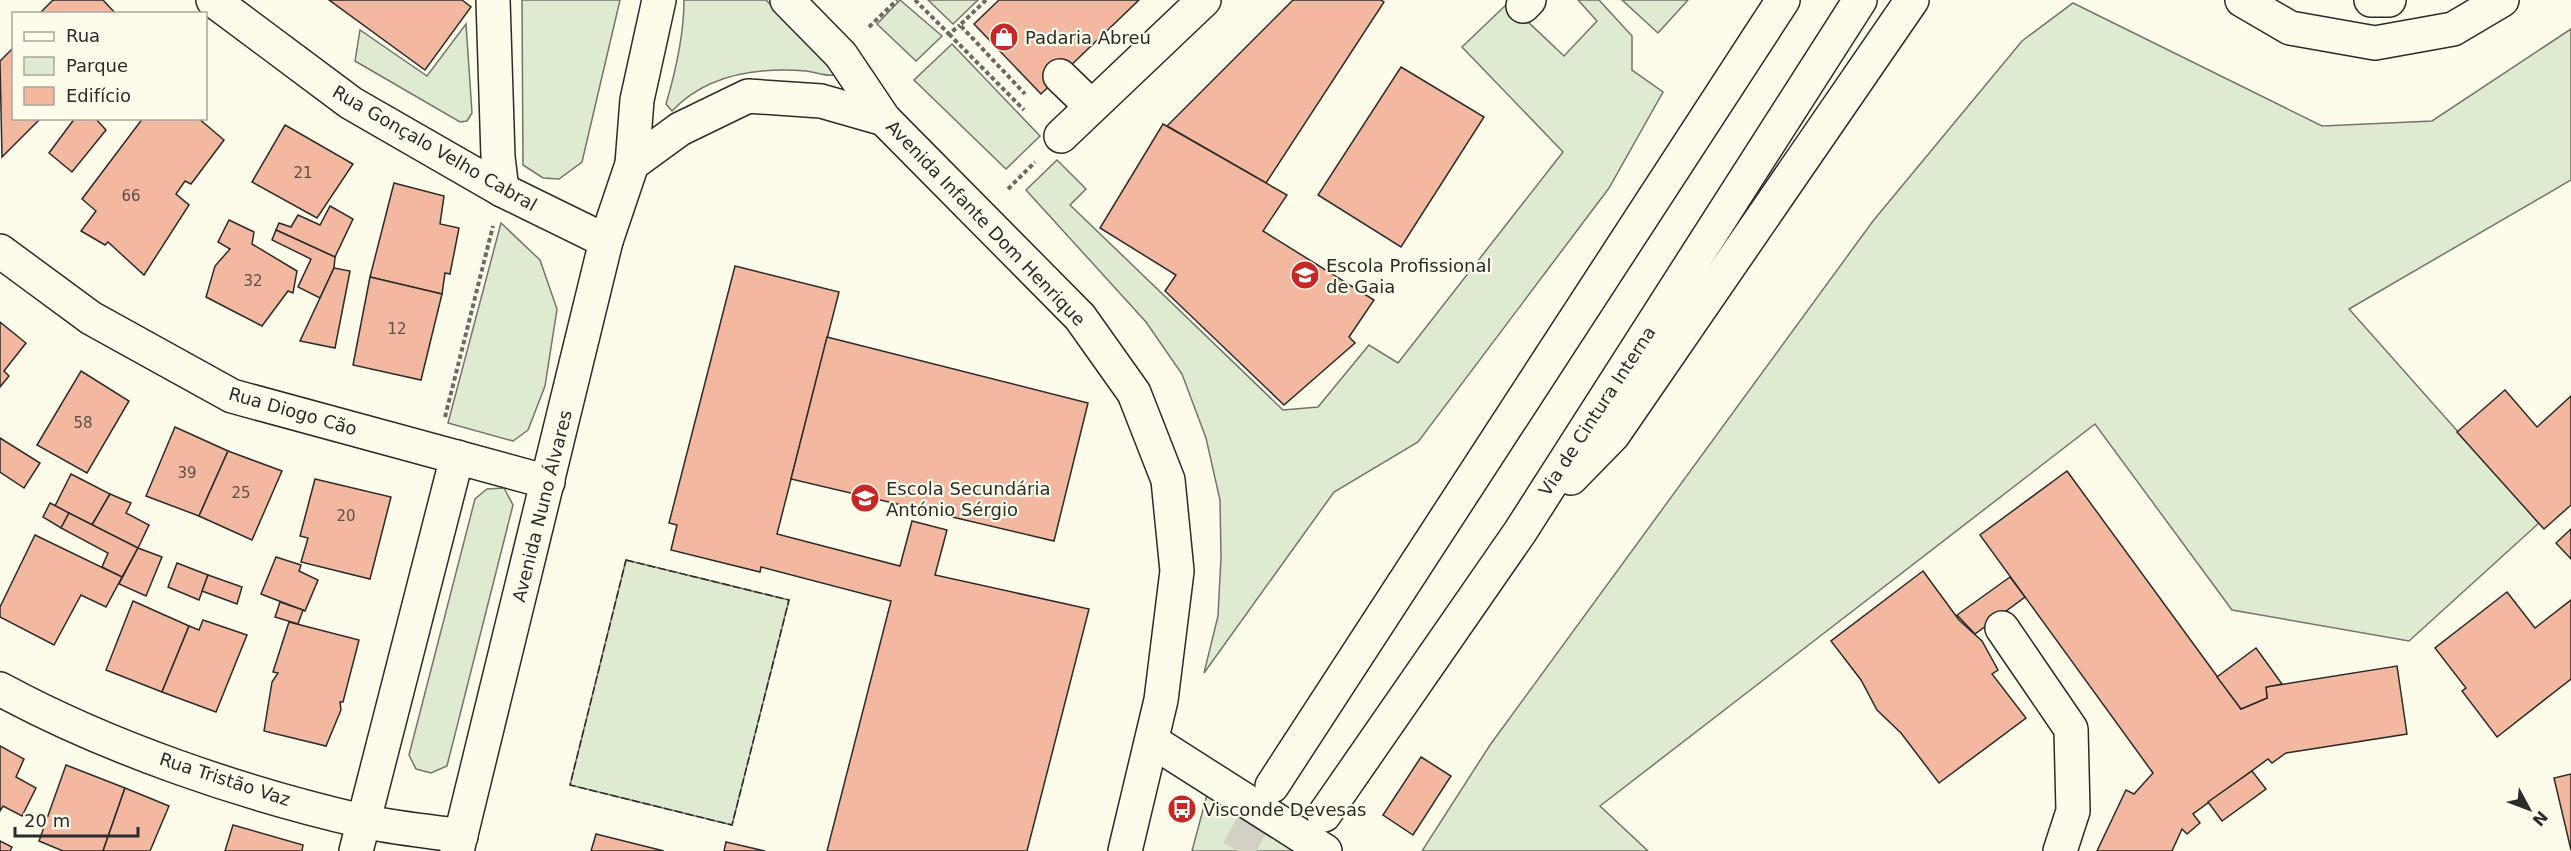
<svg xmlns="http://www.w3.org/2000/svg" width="2571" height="851" font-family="'DejaVu Sans',sans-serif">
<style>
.green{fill:#deebd1;stroke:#74746e;stroke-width:1.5}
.building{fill:#f2b8a0;stroke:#2b2b2b;stroke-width:1.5}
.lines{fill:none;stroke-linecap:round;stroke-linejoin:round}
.highway-tunnel{stroke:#d3d1c4;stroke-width:33;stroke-dasharray:33 16;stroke-linecap:butt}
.minor-casing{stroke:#2b2b2b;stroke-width:36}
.major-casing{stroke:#2b2b2b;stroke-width:36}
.highway-casing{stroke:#2b2b2b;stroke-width:36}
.path{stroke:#6a6964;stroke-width:4;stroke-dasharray:4.5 3;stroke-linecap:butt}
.minor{stroke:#fdfbea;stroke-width:33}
.major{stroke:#fdfbea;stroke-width:33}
.highway{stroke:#fdfbea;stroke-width:33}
.fence{stroke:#2b2b2b;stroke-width:1.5;stroke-dasharray:8 3;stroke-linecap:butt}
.labels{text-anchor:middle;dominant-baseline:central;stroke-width:4.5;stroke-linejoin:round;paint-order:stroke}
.number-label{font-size:15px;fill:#5d4e48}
.poi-label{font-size:18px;fill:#2b2b2b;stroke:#fdfbea;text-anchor:start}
.street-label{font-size:18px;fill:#2b2b2b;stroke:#fdfbea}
</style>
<rect width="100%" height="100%" fill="#fdfbea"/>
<g class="green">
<polygon points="522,0 620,0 582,162 559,179 543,178 523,165"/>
<path d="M 684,0 L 766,0 L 838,74 C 829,78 816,72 806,71 C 757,67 707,74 672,111 L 666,104 C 676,70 684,35 684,0 Z"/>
<polygon points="900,0 942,36 916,61 877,24"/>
<polygon points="928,0 978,0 953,24"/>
<polygon points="1578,0 1599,0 1632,36 1632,70 1663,92 1609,188 1418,442 1334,492 1204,673 1218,616 1221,557 1220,500 1206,438 1182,374 1146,322 1026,190 1057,160 1086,189 1070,205 1283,410 1318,407 1369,345 1398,363 1563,152 1462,47 1508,3 1564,56 1597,21"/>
<polygon points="1622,0 1688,0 1658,33"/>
<polygon points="2073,3 2322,126 2432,121 2571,29 2571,180 2349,309 2539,523 2409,641 2232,610 2095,424 1600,806 1648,851 1422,851 1490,745 1873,221 2022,41"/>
<polygon points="466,24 472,113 467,121 460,122 355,61 360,30 427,76"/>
<polygon points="952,44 1040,136 1006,169 914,80"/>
<polygon points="501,223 540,260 557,309 545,386 528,430 513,441 448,423"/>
<polygon points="504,488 513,505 447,766 431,773 416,769 409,755 475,499 487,489"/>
<polygon points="626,560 789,600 732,825 570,785"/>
<polygon points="1208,791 1301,851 1192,851"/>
</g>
<g class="building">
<polygon points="53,0 103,0 116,14 39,14"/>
<polygon points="329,0 462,0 471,7 425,70"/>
<polygon points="999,0 1139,0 1041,94 974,24"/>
<polygon points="1293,0 1381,0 1384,2 1266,183 1167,126"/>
<polygon points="14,47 14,118 41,118 2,157 0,61"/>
<polygon points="1401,67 1484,117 1401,247 1318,195"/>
<polygon points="95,118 106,130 72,172 49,153 75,118"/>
<polygon points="143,118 198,118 224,140 191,184 185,181 176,194 189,205 144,275 108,242 105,245 81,231 96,211 82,199"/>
<polygon points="1163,124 1287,195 1263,231 1374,300 1349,337 1355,343 1284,405 1165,291 1176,275 1100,228"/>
<polygon points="285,125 353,164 317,218 252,182"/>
<polygon points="394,183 444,196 440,224 459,228 450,274 445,273 442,294 370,277"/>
<polygon points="330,206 353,219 335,257 276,230 279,223 291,227 298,215 320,225"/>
<polygon points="229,220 254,232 252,244 297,271 293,293 288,291 262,326 206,297 215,266 230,249 218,242"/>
<polygon points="276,230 335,257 334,268 320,298 298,287 311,259 272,240"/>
<polygon points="735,266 839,292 777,534 900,566 912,521 947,530 935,575 1089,609 1027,851 827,851 891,601 761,567 760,572 671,550 677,525 669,523"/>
<polygon points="334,268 350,271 335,348 300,341"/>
<polygon points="370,277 442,294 421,380 353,365"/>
<polygon points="0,322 26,343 4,371 9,376 0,387"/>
<polygon points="827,337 1088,403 1054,541 791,479"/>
<polygon points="81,371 129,401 87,473 37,445"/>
<polygon points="2505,390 2537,427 2571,396 2571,505 2544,529 2457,432"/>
<polygon points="175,427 228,451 199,516 146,496"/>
<polygon points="0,438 40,463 24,488 0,472"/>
<polygon points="228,451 282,471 252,540 199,516"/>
<polygon points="2067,471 2241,709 2267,698 2266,687 2397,666 2407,734 2286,753 2272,763 2268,759 2193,814 2200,823 2187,834 2182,829 2172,851 2097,851 2126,790 2134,794 2153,773 1980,535"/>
<polygon points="71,474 110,494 92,525 55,506"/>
<polygon points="315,479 391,497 370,579 301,562 308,538 300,536"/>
<polygon points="110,494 131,503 126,513 149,525 138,548 92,525"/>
<polygon points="50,503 69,513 61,528 43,517"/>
<polygon points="69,513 138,548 122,577 102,567 108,553 61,528"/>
<polygon points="2571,529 2571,559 2556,543"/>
<polygon points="35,535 122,577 106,607 81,595 54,645 0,617 0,607"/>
<polygon points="138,548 162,557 146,596 119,584"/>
<polygon points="276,557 301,565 299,571 318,580 305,611 261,594"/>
<polygon points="177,563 208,575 199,600 168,587"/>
<polygon points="1923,571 1959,620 1982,641 1998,670 1992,674 2026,718 1939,783 1901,733 1877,710 1861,680 1831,641"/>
<polygon points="208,575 242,587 237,604 202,591"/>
<polygon points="2010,577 2025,597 1975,634 1957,615"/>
<polygon points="2507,592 2535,628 2571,600 2571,679 2497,737 2462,691 2466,688 2435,648"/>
<polygon points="133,601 189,626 162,692 106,670"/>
<polygon points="280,602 303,610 298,624 275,617"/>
<polygon points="203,620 247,635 216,712 162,692 189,626 199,630"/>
<polygon points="289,622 359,640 343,702 340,702 341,710 326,746 264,731 272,682 278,673 273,672"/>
<polygon points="2256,648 2282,684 2266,687 2267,698 2241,709 2217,677"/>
<polygon points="0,746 24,759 16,777 36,788 22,816 3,806 0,811"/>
<polygon points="1421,757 1451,776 1413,835 1383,815"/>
<polygon points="66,765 125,788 103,851 63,851 39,841"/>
<polygon points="2252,771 2266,789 2222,821 2208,802"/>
<polygon points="2571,774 2571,850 2554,778"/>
<polygon points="125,788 169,806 150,851 103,851"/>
<polygon points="233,825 303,845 302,851 225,851"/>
<polygon points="596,834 664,851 591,851"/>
<polygon points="0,841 12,847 10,851 0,851"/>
<polygon points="726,842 765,851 724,851"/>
</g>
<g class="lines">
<polyline class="highway-tunnel" points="1238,851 1272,786"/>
<g class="minor-casing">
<g id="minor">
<polyline points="213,0 351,103 502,190 606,241"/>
<polyline points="493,0 498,157 502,190"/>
<polyline points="1523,6 1529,0"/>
<polyline points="1060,76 1091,106"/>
<polyline points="1061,136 1204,0"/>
<polyline points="0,251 91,318 232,396 548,482"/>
<polyline points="2002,628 2071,729 2073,811 2060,851"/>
<path d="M 0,689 C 109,748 241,793 362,821 C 394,828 428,831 461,836"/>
<polyline points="1152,741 1325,851"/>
<polyline points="356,851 457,457"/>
</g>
</g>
<g class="major-casing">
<g id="major">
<polyline points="787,0 841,55 884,119 1080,317 1134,393 1168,480 1177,571 1161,700 1125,851"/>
<polyline points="632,164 680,129 748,96 821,101 884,119"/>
<polyline points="457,851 606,241 632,164 637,100 659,0"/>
</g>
</g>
<g class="highway-casing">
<g id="highway">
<polyline points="2242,0 2290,28 2375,43 2453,29 2502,0"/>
<polyline points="2371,0 2389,0"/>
<polyline points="1571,478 1613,435 1912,0"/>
<polyline points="1272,786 1783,0"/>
<polyline points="1324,815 1520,532 1860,0"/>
</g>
</g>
<g class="path">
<polyline points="915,0 949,34 960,25"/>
<polyline points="986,0 960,25 1025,94"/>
<polyline points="869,27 897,0"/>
<polyline points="949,34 1024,110"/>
<polyline points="1008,189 1035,162"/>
<polyline points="445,417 493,226"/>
</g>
<use href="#minor" class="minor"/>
<use href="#major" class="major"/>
<use href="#highway" class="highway"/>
<polygon class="fence" points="626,560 789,600 732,825 570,785"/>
</g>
<defs>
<g id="shop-disc" transform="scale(1.5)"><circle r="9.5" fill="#c62828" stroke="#fdfbea"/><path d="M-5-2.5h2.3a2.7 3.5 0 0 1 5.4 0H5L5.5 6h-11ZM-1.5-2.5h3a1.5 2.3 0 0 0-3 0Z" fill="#fff"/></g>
<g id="school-disc" transform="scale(1.5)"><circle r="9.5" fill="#c62828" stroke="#fdfbea"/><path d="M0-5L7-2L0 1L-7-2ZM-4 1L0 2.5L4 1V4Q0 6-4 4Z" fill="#fff"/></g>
<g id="bus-disc" transform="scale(1.5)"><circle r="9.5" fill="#c62828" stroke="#fdfbea"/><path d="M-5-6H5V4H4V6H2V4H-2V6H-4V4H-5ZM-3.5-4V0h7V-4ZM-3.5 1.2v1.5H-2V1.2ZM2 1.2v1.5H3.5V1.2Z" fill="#fff"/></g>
</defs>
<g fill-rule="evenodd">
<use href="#shop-disc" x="1004" y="37"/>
<use href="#school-disc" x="1305" y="275"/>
<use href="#school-disc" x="865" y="498"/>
<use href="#bus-disc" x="1182" y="809"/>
</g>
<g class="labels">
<g class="number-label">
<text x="303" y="173">21</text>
<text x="131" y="196">66</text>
<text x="253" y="281">32</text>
<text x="397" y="329">12</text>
<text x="83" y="423">58</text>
<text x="187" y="473">39</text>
<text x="241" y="493">25</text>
<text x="346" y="516">20</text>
</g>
<g class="poi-label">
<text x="1025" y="37">Padaria Abreu</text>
<text x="1326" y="265">Escola Profissional<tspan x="1326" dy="21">de Gaia</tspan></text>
<text x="886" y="488">Escola Secundária<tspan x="886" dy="21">António Sérgio</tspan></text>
<text x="1203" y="809">Visconde Devesas</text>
</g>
<g class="street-label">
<text transform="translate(435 148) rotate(30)">Rua Gonçalo Velho Cabral</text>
<text transform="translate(986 223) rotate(46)">Avenida Infante Dom Henrique</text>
<text transform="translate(293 411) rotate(16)">Rua Diogo Cão</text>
<text transform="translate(1597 411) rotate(-57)">Via de Cintura Interna</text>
<text transform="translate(542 506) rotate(-76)">Avenida Nuno Álvares</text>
<text transform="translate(225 779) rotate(18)">Rua Tristão Vaz</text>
</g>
</g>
<rect x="12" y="12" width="195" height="108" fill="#fdfbea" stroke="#a9a89e" stroke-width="1.5"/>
<rect x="24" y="32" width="30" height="9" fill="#fdfbea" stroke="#a9a89e" stroke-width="1.5"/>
<text x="66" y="42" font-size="18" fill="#2b2b2b">Rua</text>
<rect x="24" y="57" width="30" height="18" fill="#deebd1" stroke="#a9a89e" stroke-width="1.5"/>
<text x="66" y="72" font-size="18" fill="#2b2b2b">Parque</text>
<rect x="24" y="87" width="30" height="18" fill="#f2b8a0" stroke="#a9a89e" stroke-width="1.5"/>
<text x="66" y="102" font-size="18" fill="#2b2b2b">Edifício</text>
<g transform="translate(2529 809) rotate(131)" stroke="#fdfbea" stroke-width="4.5" paint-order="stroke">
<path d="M0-4.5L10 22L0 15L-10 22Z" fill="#2b2b2b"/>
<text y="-9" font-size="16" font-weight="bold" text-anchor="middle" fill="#2b2b2b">N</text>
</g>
<path d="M15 827v9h123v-9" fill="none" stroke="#2b2b2b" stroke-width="3"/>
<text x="24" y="827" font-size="18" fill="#2b2b2b" stroke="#fdfbea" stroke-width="4.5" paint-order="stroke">20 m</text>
</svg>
